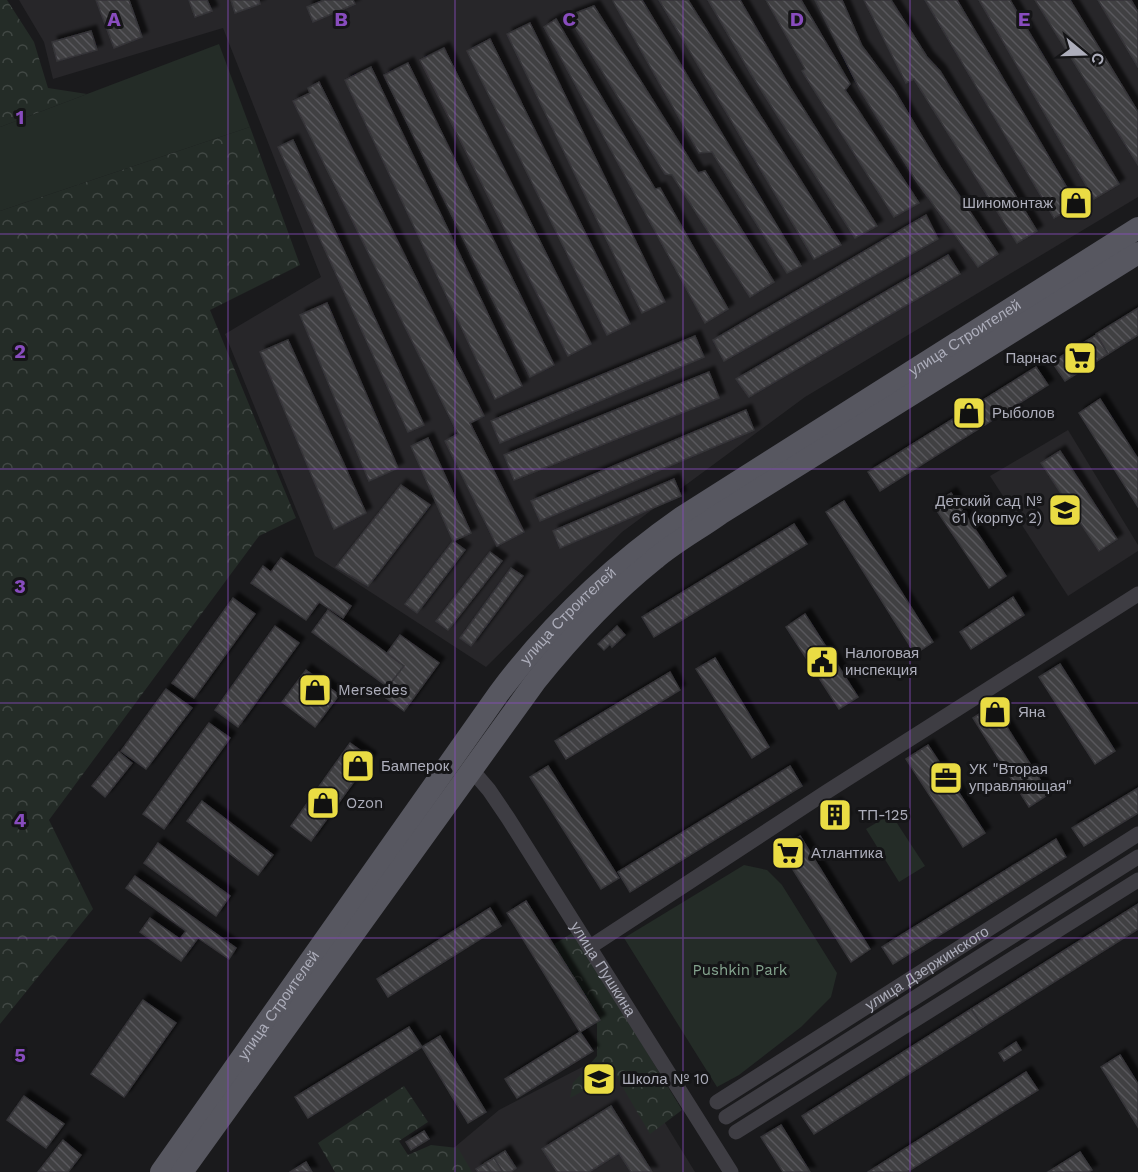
<svg xmlns="http://www.w3.org/2000/svg" width="1138" height="1172" font-family="'Work Sans',sans-serif">
<style>
.built{fill:#272629}
.green{fill:#242c27}
.forest{fill:url(#forest-crowns)}
.building{fill:url(#building-back-hatch);stroke:#353438;stroke-width:1.5;filter:url(#shadow)}
.lines{fill:none;stroke-linecap:round;stroke-linejoin:round}
.street{stroke:#3e3d43;stroke-width:15}
.primary{stroke:#575760;stroke-width:22}
.grid{fill:none;stroke:#884cbe;stroke-width:1.5;stroke-opacity:0.55}
.labels{text-anchor:middle;dominant-baseline:central;stroke-width:6;stroke-linejoin:round;paint-order:stroke}
.poi-label{font-size:15px;fill:#adaebb;stroke:#151517;text-anchor:start}
.street-label{font-size:15px;fill:#adaebb;stroke:#151517}
.park-label{font-size:15px;fill:#85a58f;stroke:#151517}
.grid-label{font-size:20px;text-anchor:middle;font-weight:bold;fill:#884cbe;stroke:#151517;stroke-width:6;stroke-linejoin:round;paint-order:stroke}
</style>
<defs>
<pattern id="forest-crowns" width="20" height="18" patternUnits="userSpaceOnUse" patternTransform="scale(1.5)"><rect width="20" height="18" fill="#242c27"/><path d="M2 6a3 3 0 1 1 6 0M12 15a3 3 0 1 1 6 0" fill="none" stroke="#414844"/></pattern>
<pattern id="building-back-hatch" width="6" height="6" patternUnits="userSpaceOnUse" patternTransform="scale(1.5)"><rect width="6" height="6" fill="#403f43"/><path d="M-1 5l2 2M0 0l6 6M5-1l2 2" fill="none" stroke="#59585c"/></pattern>
<filter id="shadow"><feDropShadow dx="5.5" dy="-5.5" stdDeviation="1.5" flood-color="#0009"/></filter>
</defs>
<rect width="100%" height="100%" fill="#1a1a1c"/>
<g class="built">
<polygon points="19,0 1138,0 1138,197 805,397 622,532 486,667 315,556 225,334 321,277 223,28 53,79 44,42"/>
<polygon points="1068,430 1138,545 1138,551 1068,596 990,476"/>
<polygon points="619,1048 695,1172 425,1172 499,1110"/>
</g>
<g class="green">
<polygon points="219,44 250,127 0,211 0,127"/>
<polygon points="891,814 925,866 899,882 866,829"/>
<polygon points="744,865 767,870 782,885 837,973 831,997 801,1027 739,1075 717,1087 624,938"/>
</g>
<g class="forest">
<polygon points="0,0 7,0 34,42 48,88 87,94 0,127"/>
<polygon points="250,127 300,265 210,310 296,518 259,536 49,820 93,909 0,1024 0,211"/>
<polygon points="574,932 682,1110 650,1134 615,1074 570,1098 573,1083 597,1056 597,1024 551,946"/>
<polygon points="404,1086 428,1122 399,1141 408,1155 431,1145 458,1148 472,1172 335,1172 318,1143"/>
</g>
<g class="building">
<polygon points="96,0 129,0 142,37 114,48"/>
<polygon points="189,0 207,0 212,11 195,17"/>
<polygon points="231,0 259,0 260,4 235,13"/>
<polygon points="324,0 353,0 355,4 313,22 307,7"/>
<polygon points="615,0 642,0 801,266 787,273 712,152 699,153 613,1"/>
<polygon points="659,0 688,0 841,245 814,259"/>
<polygon points="708,0 740,0 791,89 877,226 855,238 751,74"/>
<polygon points="766,0 801,0 850,84 845,90 919,203 894,217 802,71 805,69"/>
<polygon points="815,0 842,0 862,46 893,88 939,165 998,254 978,267 915,179 860,90"/>
<polygon points="864,0 891,0 927,57 940,71 1037,231 1017,243 914,79 906,83"/>
<polygon points="925,0 957,0 1077,205 1054,218"/>
<polygon points="979,0 1010,0 1119,184 1094,199"/>
<polygon points="1035,0 1070,0 1138,112 1138,165"/>
<polygon points="1098,0 1131,0 1138,12 1138,67"/>
<polygon points="594,6 698,173 705,171 774,282 750,297 672,175 665,174 568,16"/>
<polygon points="556,19 655,189 660,188 728,309 705,323 544,27"/>
<polygon points="530,23 665,302 642,313 507,34"/>
<polygon points="91,31 97,50 57,61 52,42"/>
<polygon points="490,39 630,324 607,335 467,51"/>
<polygon points="444,48 591,344 568,356 420,60"/>
<polygon points="408,63 554,365 530,377 384,75"/>
<polygon points="371,67 522,386 495,399 345,80"/>
<polygon points="319,82 484,416 470,423 524,532 497,546 445,441 458,434 293,101 310,93 308,88"/>
<polygon points="293,140 424,425 408,432 278,147"/>
<polygon points="926,215 938,239 724,361 713,340"/>
<polygon points="948,255 960,274 749,397 736,379"/>
<polygon points="327,303 398,468 369,481 300,315"/>
<polygon points="1138,308 1138,335 1108,354 1096,334"/>
<polygon points="1096,335 1108,354 1065,381 1052,362"/>
<polygon points="695,336 704,357 500,443 491,421"/>
<polygon points="288,340 366,513 334,529 260,352"/>
<polygon points="1036,367 1048,385 880,491 868,472"/>
<polygon points="709,372 719,398 514,480 504,455"/>
<polygon points="1100,399 1138,459 1138,507 1079,413"/>
<polygon points="746,410 754,430 540,521 531,501"/>
<polygon points="428,438 471,533 453,541 411,446"/>
<polygon points="1060,451 1117,539 1099,551 1041,463"/>
<polygon points="674,479 681,496 560,548 553,531"/>
<polygon points="401,485 430,505 368,586 336,567"/>
<polygon points="951,493 1006,576 989,588 933,505"/>
<polygon points="844,501 933,642 915,654 826,512"/>
<polygon points="794,524 807,544 654,637 642,617"/>
<polygon points="453,541 465,550 417,613 405,604"/>
<polygon points="490,552 502,561 448,630 436,621"/>
<polygon points="281,558 351,606 343,618 319,602 306,620 251,583 263,566 271,572"/>
<polygon points="511,568 523,576 471,646 460,638"/>
<polygon points="1013,597 1024,615 971,649 960,632"/>
<polygon points="233,598 255,614 194,698 172,683"/>
<polygon points="328,610 404,666 388,687 312,632"/>
<polygon points="805,614 858,697 839,709 786,627"/>
<polygon points="275,626 299,643 238,727 215,710"/>
<polygon points="617,626 625,635 612,647 610,644 604,650 598,644"/>
<polygon points="400,635 439,663 404,711 382,695 404,666 387,653"/>
<polygon points="715,658 769,747 752,758 696,669"/>
<polygon points="1060,664 1115,751 1095,764 1039,677"/>
<polygon points="306,670 339,695 315,727 282,702"/>
<polygon points="670,672 680,690 566,759 555,741"/>
<polygon points="166,689 192,708 146,769 121,751"/>
<polygon points="993,705 1049,794 1029,807 973,718"/>
<polygon points="209,723 230,738 164,829 143,814"/>
<polygon points="350,743 371,758 311,841 291,826"/>
<polygon points="928,745 985,833 963,847 906,759"/>
<polygon points="119,752 132,763 105,797 92,786"/>
<polygon points="548,766 619,878 601,889 530,777"/>
<polygon points="790,766 802,786 630,892 618,872"/>
<polygon points="1138,788 1138,813 1084,846 1072,828"/>
<polygon points="202,801 273,855 258,875 187,821"/>
<polygon points="836,803 846,819 834,827 824,810"/>
<polygon points="800,836 870,949 851,962 780,849"/>
<polygon points="1056,839 1066,857 893,964 882,947"/>
<polygon points="158,843 230,896 216,916 144,863"/>
<polygon points="135,876 236,948 229,959 198,938 181,961 140,932 150,918 180,939 186,931 126,888"/>
<polygon points="526,901 600,1020 580,1032 507,913"/>
<polygon points="1138,904 1138,929 983,1027 971,1009"/>
<polygon points="490,908 501,926 388,997 377,979"/>
<polygon points="143,1000 176,1023 124,1097 91,1074"/>
<polygon points="971,1009 983,1027 814,1134 802,1116"/>
<polygon points="409,1027 422,1047 308,1118 295,1097"/>
<polygon points="580,1032 593,1051 517,1098 505,1079"/>
<polygon points="440,1036 486,1112 468,1123 422,1047"/>
<polygon points="1016,1042 1021,1050 1004,1061 999,1053"/>
<polygon points="1120,1055 1138,1084 1138,1127 1101,1067"/>
<polygon points="1026,1072 1038,1090 907,1172 868,1172"/>
<polygon points="24,1096 64,1124 46,1148 7,1120"/>
<polygon points="611,1106 652,1172 631,1172 619,1153 589,1172 557,1172 542,1149"/>
<polygon points="781,1125 810,1172 783,1172 761,1137"/>
<polygon points="424,1131 429,1139 411,1150 406,1142"/>
<polygon points="63,1140 81,1155 68,1172 38,1172"/>
<polygon points="505,1151 516,1168 511,1172 478,1172 476,1169"/>
<polygon points="1080,1152 1092,1170 1088,1172 1048,1172"/>
<polygon points="494,1158 503,1172 491,1172 485,1163"/>
<polygon points="306,1162 312,1172 290,1172"/>
</g>
<g class="lines">
<g class="street">
<path id="s1" d="M 471,769 L 489,790 L 508,818 L 731,1172"/>
<polyline points="590,947 828,791 1138,594"/>
<path id="s2" d="M 717,1102 L 1138,834"/>
<polyline points="726,1117 1138,857"/>
<polyline points="736,1132 1138,880"/>
</g>
<g class="primary">
<path id="s3" d="M 161,1172 L 499,693 C 550,625 612,566 682,517 L 1138,228"/>
<path d="M 182,1172 L 535,682 C 571,637 610,595 655,559 C 675,542 699,529 720,514 L 1138,253"/>
</g>
</g>
<path class="grid" d="M 228,0 L 228,1172M 455,0 L 455,1172M 683,0 L 683,1172M 910,0 L 910,1172M 0,234 L 1138,234M 0,469 L 1138,469M 0,703 L 1138,703M 0,938 L 1138,938"/>
<defs>
<g id="shop-square" transform="scale(1.725)"><rect x="-9" y="-9" width="18" height="18" rx="4" fill="#eadc44" stroke="#151517"/><path d="M-5-2.5h2.3a2.7 3.5 0 0 1 5.4 0H5L5.5 6h-11ZM-1.5-2.5h3a1.5 2.3 0 0 0-3 0Z" fill="#111"/></g>
<g id="supermarket-square" transform="scale(1.725)"><rect x="-9" y="-9" width="18" height="18" rx="4" fill="#eadc44" stroke="#151517"/><path d="M-6-5.5h2.5l.6 2H6L4.5 2H-2.5L-4.4-4H-6ZM-1.5 3.2a1.3 1.3 0 1 0 .1 0ZM3 3.2a1.3 1.3 0 1 0 .1 0Z" fill="#111"/></g>
<g id="school-square" transform="scale(1.725)"><rect x="-9" y="-9" width="18" height="18" rx="4" fill="#eadc44" stroke="#151517"/><path d="M0-5L7-2L0 1L-7-2ZM-4 1L0 2.5L4 1V4Q0 6-4 4Z" fill="#111"/></g>
<g id="civic-square" transform="scale(1.725)"><rect x="-9" y="-9" width="18" height="18" rx="4" fill="#eadc44" stroke="#151517"/><path d="M-.6-6.5H3V-4.5H.6V-3L4-1V1h2V6H-6V1h2V-1L-.6-3ZM-1.2 2.5V6h2.4V2.5Z" fill="#111"/></g>
<g id="office-square" transform="scale(1.725)"><rect x="-9" y="-9" width="18" height="18" rx="4" fill="#eadc44" stroke="#151517"/><path d="M-6-3h4V-5.5h4V-3h4V5H-6ZM-1-4.5V-3h2v-1.5ZM-6 0V1H6V0Z" fill="#111"/></g>
<g id="building-square" transform="scale(1.725)"><rect x="-9" y="-9" width="18" height="18" rx="4" fill="#eadc44" stroke="#151517"/><path d="M-4-6H4V6H1V3H-1V6H-4ZM-2.5-4.3h1.7v1.8h-1.7ZM.8-4.3h1.7v1.8H.8ZM-2.5-1h1.7V.8h-1.7ZM.8-1h1.7V.8H.8Z" fill="#111"/></g>
</defs>
<g fill-rule="evenodd">
<use href="#shop-square" x="1076" y="203"/>
<use href="#supermarket-square" x="1080" y="358"/>
<use href="#shop-square" x="969" y="413"/>
<use href="#school-square" x="1065" y="510"/>
<use href="#civic-square" x="822" y="662"/>
<use href="#shop-square" x="315" y="690"/>
<use href="#shop-square" x="995" y="712"/>
<use href="#shop-square" x="358" y="766"/>
<use href="#office-square" x="946" y="778"/>
<use href="#shop-square" x="323" y="803"/>
<use href="#building-square" x="835" y="815"/>
<use href="#supermarket-square" x="788" y="853"/>
<use href="#school-square" x="599" y="1079"/>
</g>
<g class="labels">
<g class="poi-label">
<text x="1053" y="203" text-anchor="end">Шиномонтаж</text>
<text x="1057" y="358" text-anchor="end">Парнас</text>
<text x="992" y="413">Рыболов</text>
<text x="1042" y="501" text-anchor="end">Детский сад №<tspan x="1042" dy="17">61 (корпус 2)</tspan></text>
<text x="845" y="653">Налоговая<tspan x="845" dy="17">инспекция</tspan></text>
<text x="338" y="690">Mersedes</text>
<text x="1018" y="712">Яна</text>
<text x="381" y="766">Бамперок</text>
<text x="969" y="769">УК "Вторая<tspan x="969" dy="17">управляющая"</tspan></text>
<text x="346" y="803">Ozon</text>
<text x="858" y="815">ТП-125</text>
<text x="811" y="853">Атлантика</text>
<text x="622" y="1079">Школа № 10</text>
</g>
<g class="street-label">
<text stroke="none"><textPath href="#s3" startOffset="1176">улица Строителей</textPath></text>
<text stroke="none"><textPath href="#s3" startOffset="690">улица Строителей</textPath></text>
<text stroke="none"><textPath href="#s1" startOffset="240">улица Пушкина</textPath></text>
<text stroke="none"><textPath href="#s2" startOffset="249">улица Дзержинского</textPath></text>
<text stroke="none"><textPath href="#s3" startOffset="204">улица Строителей</textPath></text>
</g>
<g class="park-label">
<text x="740" y="970">Pushkin Park</text>
</g>
</g>
<g class="grid-label">
<text x="114" y="26">A</text>
<text x="341" y="26">B</text>
<text x="569" y="26">C</text>
<text x="797" y="26">D</text>
<text x="1024" y="26">E</text>
<text x="20" y="124">1</text>
<text x="20" y="358">2</text>
<text x="20" y="593">3</text>
<text x="20" y="827">4</text>
<text x="20" y="1062">5</text>
</g>
<g transform="translate(1084 54) rotate(109)" stroke="#151517" stroke-width="4.5" paint-order="stroke">
<path d="M0-4.5L10 22L0 15L-10 22Z" fill="#adaebb"/>
<text y="-9" font-size="16" font-weight="bold" text-anchor="middle" fill="#adaebb">С</text>
</g>
</svg>
